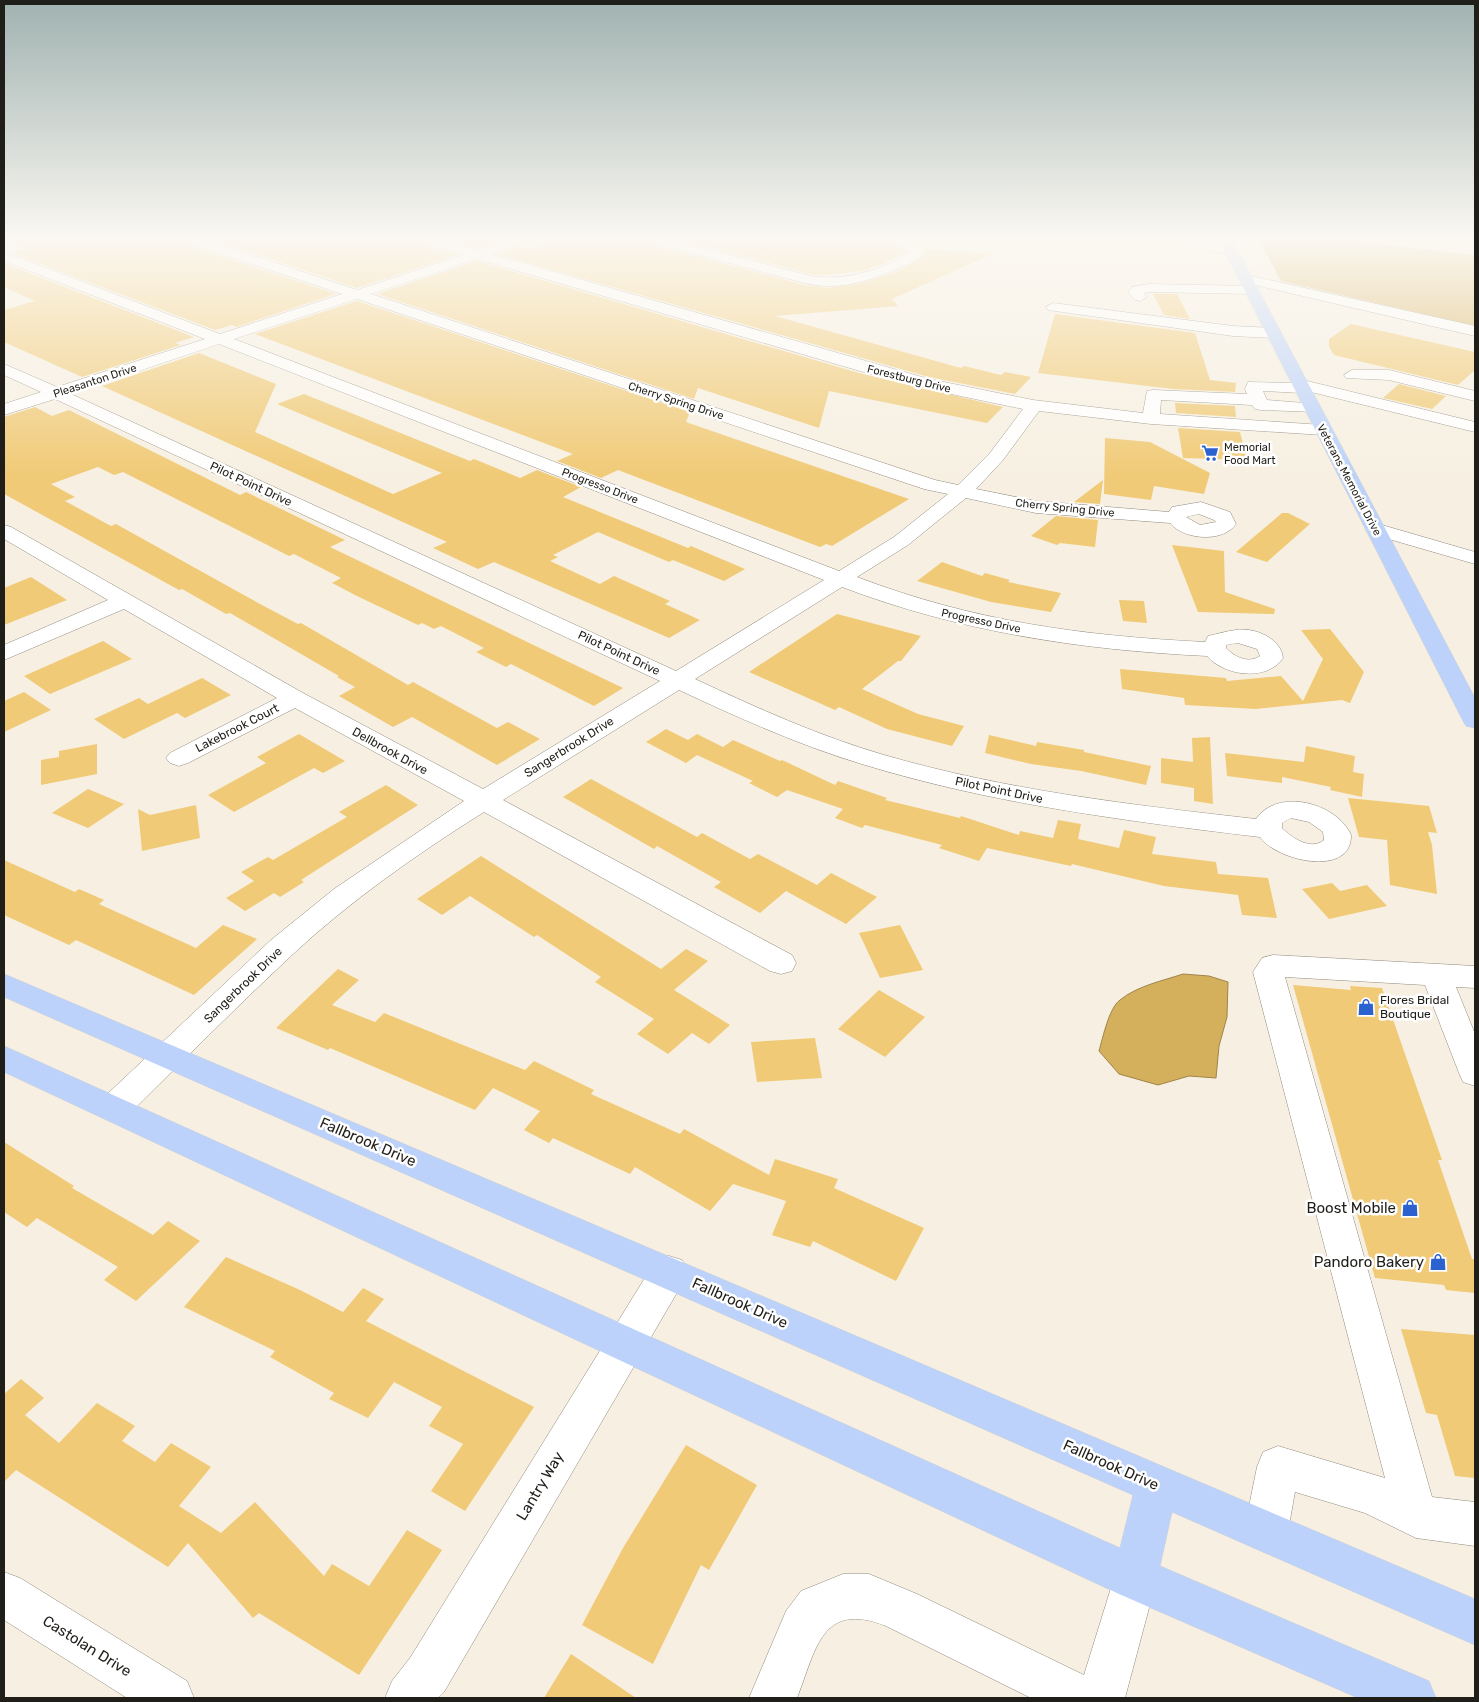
<svg xmlns="http://www.w3.org/2000/svg" width="1479" height="1702" font-family="Rubik,sans-serif">
<style>
.forest{fill:#d6b15d}
.water{fill:#d5b05c;stroke:#9f8448}
.building{fill:#f0ca76}
.lines{fill:none;stroke-linecap:round;stroke-linejoin:round}
.minor-casing{stroke:#918b7e;stroke-width:1}
.major-casing{stroke:#d2d2d1;stroke-width:1}
.minor{fill:#fff;fill-rule:evenodd}
.major{fill:#bcd2fa;fill-rule:evenodd}
.labels{text-anchor:middle;dominant-baseline:central;stroke-width:5;stroke-linejoin:round;paint-order:stroke}
.far-street-label{font-size:11px;fill:#201e19;stroke:#fff}
.far-poi-label{font-size:11px;fill:#201e19;stroke:#fff;text-anchor:start}
.street-label{font-size:12px;fill:#201e19;stroke:#fff}
.poi-label{font-size:12px;fill:#201e19;stroke:#fff;text-anchor:start}
.near-street-label{font-size:15px;fill:#201e19;stroke:#fff}
.near-poi-label{font-size:15px;fill:#201e19;stroke:#fff;text-anchor:end}
</style>
<rect width="100%" height="100%" fill="#f7f0e2"/>
<polygon class="forest" points="1258,238 1323,238 1475,255 1475,326 1281,281"/>
<path class="water" d="M 1183,974 L 1209,976 L 1228,982 L 1227,1017 L 1219,1046 L 1216,1078 L 1189,1076 L 1158,1085 L 1119,1074 L 1099,1051 C 1103,1037 1109,1008 1120,1000 C 1137,986 1162,981 1183,974 Z"/>
<g class="building">
<polygon points="4,238 179,238 181,243 336,294 236,327 232,325 215,330 12,253 27,249 4,240"/>
<polygon points="208,238 412,238 414,243 457,255 357,288"/>
<polygon points="443,238 491,238 499,241 477,248"/>
<polygon points="567,238 642,238 645,243 805,285 828,288 863,283 896,272 920,259 926,253 926,249 992,254 892,299 898,306 775,316 961,368 964,366 1001,375 1005,372 1031,377 1015,394 929,377 497,254 518,246 534,249"/>
<polygon points="674,238 878,238 907,251 887,262 862,271 824,275 811,274"/>
<polygon points="477,261 859,373 1003,407 987,423 829,391 819,428 698,388 694,399 377,294"/>
<polygon points="4,264 6,264 194,337 175,343 181,345 82,377 4,342 4,310 35,301 4,287"/>
<polygon points="1153,294 1177,294 1190,319 1164,315"/>
<polygon points="357,301 690,412 686,422 909,499 832,546 826,544 820,547 618,470 601,478 557,461 573,454 255,334"/>
<polygon points="1055,314 1195,333 1210,380 1236,383 1235,392 1173,389 1038,373"/>
<polygon points="1351,324 1475,352 1475,370 1458,385 1334,355 1329,347 1329,339"/>
<polygon points="199,353 276,384 255,432 393,494 442,473 277,404 304,394 470,461 474,459 520,478 537,470 581,487 563,497 688,548 691,546 745,569 724,581 673,560 669,562 598,532 553,555 558,557 550,561 600,584 614,576 670,601 665,604 700,620 669,638 494,562 478,569 433,548 447,542 102,386"/>
<polygon points="1399,384 1446,396 1432,409 1383,398"/>
<polygon points="1175,403 1235,406 1236,417 1176,413"/>
<polygon points="35,407 52,416 69,410 240,495 246,492 345,540 330,547 623,688 594,706 511,664 506,667 476,652 484,648 441,626 434,629 422,623 418,625 359,597 332,583 341,578 294,554 289,556 123,472 114,475 98,467 51,484 75,497 65,501 111,526 116,524 260,604 298,624 301,623 408,685 413,682 497,728 508,722 540,739 497,765 412,717 393,727 339,696 355,687 337,677 339,676 230,613 226,614 182,589 179,590 4,494 4,417"/>
<polygon points="1178,428 1240,432 1247,460 1183,458"/>
<polygon points="1105,438 1150,442 1210,473 1204,494 1154,486 1151,500 1104,494"/>
<polygon points="1103,480 1100,504 1074,502"/>
<polygon points="1282,513 1288,513 1310,524 1267,562 1236,552"/>
<polygon points="1056,516 1098,520 1095,547 1060,543 1057,545 1031,536"/>
<polygon points="1172,545 1224,551 1225,592 1275,609 1274,614 1198,612"/>
<polygon points="942,562 982,576 985,573 1010,580 1008,582 1061,593 1051,612 991,602 917,581"/>
<polygon points="31,577 67,600 4,625 4,588"/>
<polygon points="1119,600 1144,601 1147,623 1123,621"/>
<polygon points="837,614 921,636 901,661 898,661 862,689 918,714 964,726 952,746 887,729 839,707 835,710 749,672"/>
<polygon points="1330,629 1364,672 1350,703 1342,700 1256,709 1185,705 1184,698 1122,689 1120,669 1226,678 1227,681 1281,676 1303,701 1323,659 1301,630"/>
<polygon points="103,641 132,659 50,694 24,676"/>
<polygon points="202,678 231,695 185,718 177,713 124,739 94,719 139,698 148,704"/>
<polygon points="24,692 51,710 4,732 4,701"/>
<polygon points="666,729 688,740 697,734 723,747 733,740 780,761 782,760 835,785 838,781 887,798 885,800 960,818 961,816 1019,835 1020,831 1053,838 1058,820 1081,824 1078,839 1119,848 1124,830 1156,837 1152,854 1216,862 1218,874 1268,878 1277,918 1242,915 1238,895 1164,886 1072,864 1071,866 987,848 979,861 939,848 942,845 865,825 862,828 835,818 843,809 787,790 777,797 749,783 753,781 697,755 686,763 646,742"/>
<polygon points="299,734 345,761 323,773 314,768 234,812 208,795 266,763 257,757"/>
<polygon points="989,735 1036,746 1037,742 1084,750 1084,752 1151,766 1146,785 1081,771 1031,764 985,753"/>
<polygon points="1210,737 1213,804 1194,801 1194,788 1161,783 1161,758 1193,762 1192,738"/>
<polygon points="97,744 97,774 41,785 41,760 59,757 59,751"/>
<polygon points="1306,746 1355,756 1353,772 1364,774 1362,797 1330,790 1331,787 1282,777 1282,783 1227,776 1225,753 1304,762"/>
<polygon points="591,779 697,837 702,833 750,859 758,854 817,885 831,873 877,897 846,924 786,891 760,913 714,887 721,882 657,846 654,849 563,797"/>
<polygon points="386,785 418,805 301,880 304,882 280,897 274,893 245,911 226,898 254,881 241,872 268,857 273,860 347,817 339,812"/>
<polygon points="88,789 124,804 88,828 52,813"/>
<polygon points="1348,798 1429,806 1437,833 1428,832 1432,845 1437,894 1390,885 1387,840 1359,837"/>
<polygon points="196,805 200,838 142,851 138,809 150,815"/>
<polygon points="481,856 661,969 686,949 708,961 674,990 730,1025 709,1044 692,1033 668,1054 637,1034 654,1019 595,982 601,977 537,935 534,937 470,896 442,915 417,899"/>
<polygon points="4,860 75,892 79,889 104,900 99,904 196,948 223,925 257,939 194,995 76,940 69,945 4,915"/>
<polygon points="1332,883 1340,891 1367,885 1387,906 1329,919 1302,889"/>
<polygon points="900,925 923,970 880,978 859,933"/>
<polygon points="338,969 359,980 332,1005 375,1022 384,1013 525,1070 534,1061 594,1090 591,1094 680,1134 684,1129 769,1175 775,1159 838,1179 834,1188 924,1228 896,1281 813,1241 810,1247 772,1235 786,1201 733,1184 710,1211 635,1167 630,1174 553,1138 549,1143 524,1130 540,1111 493,1088 475,1110 330,1048 328,1050 276,1028"/>
<polygon points="1293,985 1351,990 1350,986 1382,988 1442,1160 1438,1160 1472,1259 1475,1259 1475,1293 1446,1290 1444,1285 1375,1278"/>
<polygon points="879,990 925,1017 885,1057 838,1029"/>
<polygon points="815,1038 822,1078 757,1082 751,1042"/>
<polygon points="4,1142 74,1186 72,1188 153,1235 168,1221 200,1241 136,1301 104,1280 118,1267 37,1218 27,1227 4,1212"/>
<polygon points="226,1257 300,1290 343,1312 363,1288 384,1299 366,1321 534,1407 465,1511 431,1491 463,1444 429,1426 442,1407 394,1382 368,1418 329,1399 334,1393 270,1357 275,1351 184,1307"/>
<polygon points="1401,1329 1475,1335 1475,1478 1455,1476 1437,1415 1426,1413"/>
<polygon points="21,1379 44,1398 25,1415 59,1443 97,1403 135,1426 122,1441 155,1462 171,1443 211,1467 179,1506 221,1533 255,1502 324,1576 332,1564 369,1586 407,1530 442,1550 359,1675 259,1613 253,1618 188,1543 168,1567 16,1470 4,1482 4,1394"/>
<polygon points="686,1445 757,1485 709,1570 701,1565 653,1664 582,1625 623,1548"/>
<polygon points="571,1654 636,1698 544,1698"/>
</g>
<g class="lines">
<g class="minor-casing">
<g id="minor">
<path d="M 181,238 L 201,238 L 357,290 L 463,255 L 415,241 L 414,238 L 435,238 L 477,250 L 514,238 L 534,238 L 491,254 L 929,379 L 1033,400 L 1143,413 L 1147,391 L 1153,390 L 1247,394 L 1245,389 L 1248,382 L 1292,383 L 1299,379 L 1475,422 L 1475,432 L 1307,391 L 1301,393 L 1263,391 L 1267,400 L 1317,404 L 1320,408 L 1317,412 L 1261,410 L 1255,409 L 1252,405 L 1161,400 L 1160,414 L 1323,425 L 1329,426 L 1332,430 L 1329,434 L 1323,435 L 1151,424 L 1039,411 L 1003,460 L 976,489 L 1036,501 L 1169,512 L 1172,507 L 1201,502 L 1230,512 L 1236,524 C 1223,543 1184,540 1170,523 L 1036,513 L 966,498 L 908,545 L 857,577 C 972,621 1082,636 1205,642 L 1208,636 C 1217,634 1227,631 1236,630 C 1254,627 1281,638 1283,658 C 1267,682 1224,676 1207,656 C 1082,650 960,632 842,587 L 695,679 C 757,708 819,736 884,755 C 1005,790 1131,805 1256,819 C 1278,787 1337,803 1351,835 C 1352,878 1276,861 1260,837 C 1127,821 993,804 865,765 C 801,746 739,718 679,690 L 503,800 L 792,955 L 796,963 L 792,971 L 781,974 L 770,971 L 484,812 C 417,854 350,901 292,955 C 235,1008 181,1063 126,1117 L 114,1121 L 102,1117 L 97,1108 L 102,1099 L 271,940 L 334,889 L 464,801 L 295,708 L 188,763 L 179,766 L 170,763 L 166,758 L 170,753 L 277,698 L 124,609 L 4,660 L 4,645 L 108,600 L 4,539 L 4,525 L 11,527 L 303,693 L 483,789 L 660,681 L 55,399 L 4,415 L 4,404 L 41,392 L 4,375 L 4,364 L 57,387 L 205,339 L 4,261 L 4,252 L 220,334 L 342,294 L 182,241 ZM 477,259 L 860,371 L 951,394 L 1023,409 L 990,453 L 958,485 L 935,480 L 371,294 ZM 357,299 L 924,489 L 948,494 L 894,537 L 839,571 L 234,339 ZM 219,344 L 824,580 L 676,671 L 71,394 ZM 1199,514 L 1214,520 L 1216,522 L 1200,525 L 1186,517 ZM 1238,643 L 1257,649 L 1260,656 C 1248,664 1235,657 1226,648 L 1226,645 ZM 1291,818 L 1309,822 L 1323,832 L 1324,840 C 1311,851 1292,838 1282,828 L 1282,823 Z"/>
<path d="M 644,238 L 666,238 L 811,276 C 845,281 882,271 911,251 L 880,238 L 900,238 L 922,245 L 925,252 C 918,261 906,265 895,270 C 866,282 837,291 805,283 L 645,241 Z"/>
<path d="M 1176,238 C 1187,238 1230,241 1237,249 C 1229,258 1183,247 1176,238 Z"/>
<polygon points="1247,275 1475,326 1475,336 1242,282 1240,279"/>
<polygon points="1149,284 1252,286 1259,290 1252,294 1149,292 1144,293 1147,297 1140,301 1135,300 1128,293 1132,287"/>
<polygon points="1053,303 1233,326 1274,328 1282,333 1274,338 1233,336 1048,310 1046,307"/>
<polygon points="1352,370 1389,370 1475,391 1475,401 1389,380 1346,378 1344,375"/>
<polygon points="1375,523 1475,552 1475,564 1368,533 1365,529 1368,525"/>
<polygon points="1273,955 1475,966 1475,988 1456,987 1475,1034 1475,1086 1463,1082 1459,1073 1425,985 1285,977 1432,1497 1475,1502 1475,1546 1416,1538 1365,1513 1295,1492 1288,1531 1281,1546 1266,1553 1251,1546 1244,1531 1257,1467 1263,1452 1278,1446 1385,1478 1253,972 1262,958"/>
<polygon points="669,1256 682,1260 688,1272 682,1284 444,1692 438,1698 385,1698 392,1681 410,1658 656,1260"/>
<path d="M 1135,1556 L 1151,1562 L 1157,1578 L 1125,1698 L 1031,1698 L 886,1626 C 821,1600 816,1650 797,1698 L 749,1698 L 786,1611 L 801,1591 L 843,1574 L 869,1574 L 917,1594 L 1084,1675 L 1119,1562 Z"/>
<polygon points="4,1572 20,1578 187,1681 194,1698 127,1698 4,1620"/>
</g>
</g>
<g class="major-casing">
<g id="major">
<polygon points="1218,238 1231,238 1475,698 1475,728 1466,726 1463,721"/>
<polygon points="4,974 1475,1599 1475,1645 1172,1512 1160,1566 1429,1681 1436,1698 1358,1698 1119,1594 4,1072 4,1046 1120,1548 1133,1495 4,997"/>
</g>
</g>
<use href="#minor" class="minor"/>
<use href="#major" class="major"/>
</g>
<linearGradient id="sky" x2="0" y2="1"><stop stop-color="#a0b2b0"/><stop offset="0.5" stop-color="#fbf8f2"/><stop offset="1" stop-color="#fbf8f2" stop-opacity="0"/></linearGradient>
<rect width="1479" height="477" fill="url(#sky)"/>
<defs>
<g id="supermarket-bare" transform="scale(1.35)"><path d="M-6-5.5h2.5l.6 2H6L4.5 2H-2.5L-4.4-4H-6ZM-1.5 3.2a1.3 1.3 0 1 0 .1 0ZM3 3.2a1.3 1.3 0 1 0 .1 0Z" fill="#2b62d0" stroke="#fff" stroke-width="2.5" paint-order="stroke"/></g>
<g id="shop-bare" transform="scale(1.35)"><path d="M-5-2.5h2.3a2.7 3.5 0 0 1 5.4 0H5L5.5 6h-11ZM-1.5-2.5h3a1.5 2.3 0 0 0-3 0Z" fill="#2b62d0" stroke="#fff" stroke-width="2.5" paint-order="stroke"/></g>
</defs>
<g fill-rule="evenodd">
<use href="#supermarket-bare" x="1210" y="453"/>
<use href="#shop-bare" x="1366" y="1007"/>
<use href="#shop-bare" x="1410" y="1208"/>
<use href="#shop-bare" x="1438" y="1262"/>
</g>
<g class="labels">
<g class="far-street-label">
<text transform="translate(909 379) rotate(14)">Forestburg Drive</text>
<text transform="translate(95 381) rotate(-18)">Pleasanton Drive</text>
<text transform="translate(676 401) rotate(18)">Cherry Spring Drive</text>
<text transform="translate(1349 480) rotate(62)">Veterans Memorial Drive</text>
<text transform="translate(600 486) rotate(21)">Progresso Drive</text>
<text transform="translate(1065 508) rotate(6)">Cherry Spring Drive</text>
<text transform="translate(981 621) rotate(12)">Progresso Drive</text>
</g>
<g class="far-poi-label">
<text x="1224" y="447">Memorial<tspan x="1224" dy="13">Food Mart</tspan></text>
</g>
<g class="street-label">
<text transform="translate(251 484) rotate(25)">Pilot Point Drive</text>
<text transform="translate(619 653) rotate(25)">Pilot Point Drive</text>
<text transform="translate(237 728) rotate(-27)">Lakebrook Court</text>
<text transform="translate(569 747) rotate(-32)">Sangerbrook Drive</text>
<text transform="translate(390 751) rotate(29)">Dellbrook Drive</text>
<text transform="translate(999 790) rotate(12)">Pilot Point Drive</text>
<text transform="translate(243 985) rotate(-44)">Sangerbrook Drive</text>
</g>
<g class="poi-label">
<text x="1380" y="1000">Flores Bridal<tspan x="1380" dy="14">Boutique</tspan></text>
</g>
<g class="near-street-label">
<text transform="translate(368 1142) rotate(23)">Fallbrook Drive</text>
<text transform="translate(740 1303) rotate(24)">Fallbrook Drive</text>
<text transform="translate(1111 1465) rotate(24)">Fallbrook Drive</text>
<text transform="translate(540 1486) rotate(-59)">Lantry Way</text>
<text transform="translate(87 1646) rotate(32)">Castolan Drive</text>
</g>
<g class="near-poi-label">
<text x="1396" y="1208">Boost Mobile</text>
<text x="1424" y="1262">Pandoro Bakery</text>
</g>
</g>
<rect width="1479" height="1702" fill="none" stroke="#201e19" stroke-width="10"/>
</svg>
